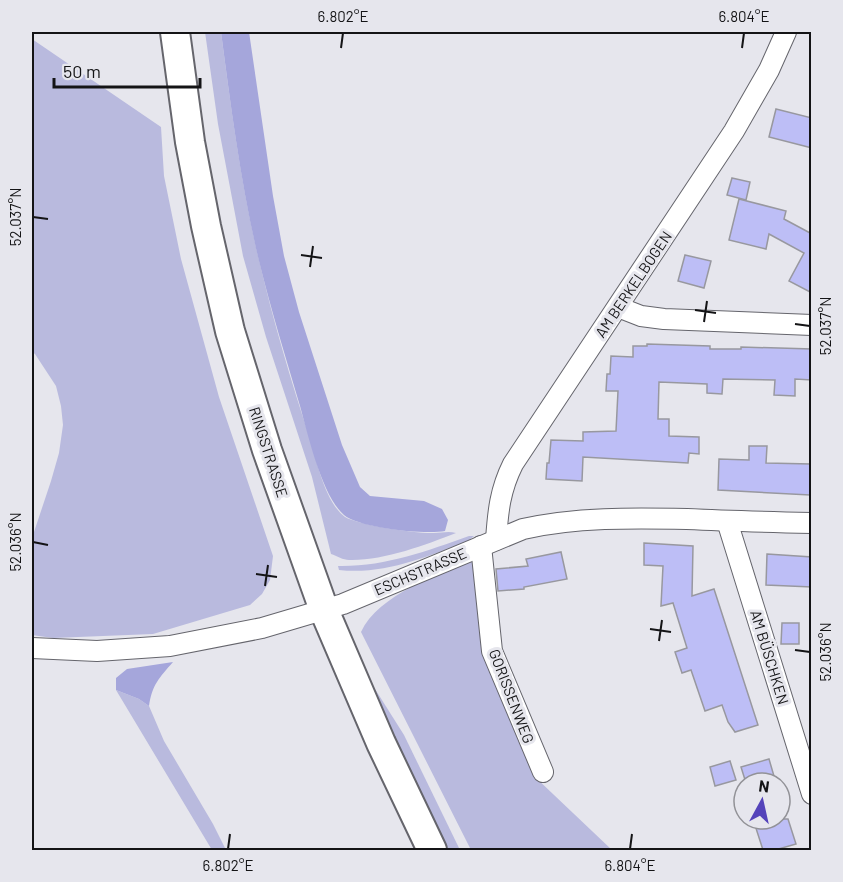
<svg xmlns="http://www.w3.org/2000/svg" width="843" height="882" font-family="Barlow,sans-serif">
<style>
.green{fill:#b9bade}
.forest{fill:#a5a6db}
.building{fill:#bdbef6;stroke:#98989f;stroke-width:1.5}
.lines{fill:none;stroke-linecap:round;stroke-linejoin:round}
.minor-casing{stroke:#65656c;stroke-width:22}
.secondary-casing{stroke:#65656c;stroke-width:32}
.minor{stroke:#fff;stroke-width:20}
.secondary{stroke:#fff;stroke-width:28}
.ticks{fill:none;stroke:#141416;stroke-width:2}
.labels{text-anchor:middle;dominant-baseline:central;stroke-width:6;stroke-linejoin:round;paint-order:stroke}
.street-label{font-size:15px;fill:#141416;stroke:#e6e6ed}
.neatline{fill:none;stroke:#141416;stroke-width:2}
.ticks-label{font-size:15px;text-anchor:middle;fill:#141416}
</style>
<rect width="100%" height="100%" fill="#e6e6ed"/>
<g class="green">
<path d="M 205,32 L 221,32 C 231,108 241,185 259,260 C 273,320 291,381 310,439 C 317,462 325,502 345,517 C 358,525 418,534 434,533 C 442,533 448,531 456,533 C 425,545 383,561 349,560 C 343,560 337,556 331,554 L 312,477 L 266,337 L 243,256 L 218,124 Z"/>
<polygon points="32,39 161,127 164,176 181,259 219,397 273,556 270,580 262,594 250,605 153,634 53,638 32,635 32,538 51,481 59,453 63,425 61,406 56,386 35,354 32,352"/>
<path d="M 469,536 L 474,536 L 468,541 C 426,557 384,575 339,570 L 338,566 C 384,567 427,551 469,536 Z"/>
<path d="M 474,559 L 534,776 L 612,850 L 471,850 L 361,632 C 378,595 439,574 474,559 Z"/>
<polygon points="375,689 404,735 460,850 445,850 411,777"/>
<polygon points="116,690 139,699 149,706 164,741 213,824 226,850 212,850"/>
</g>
<g class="forest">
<path d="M 221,32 L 249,32 L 273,196 L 284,256 L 299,312 L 342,445 L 360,487 L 370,496 L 424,501 L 442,509 L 448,520 L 445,531 C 426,535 359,528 344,515 C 322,496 308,435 300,406 C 286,358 271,310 259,261 C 241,186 231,108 221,32 Z"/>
<path d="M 173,662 C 159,678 152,685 149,706 L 139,699 L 116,690 L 116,678 L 127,669 Z"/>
</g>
<g class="building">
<polygon points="776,109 812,118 812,148 769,137"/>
<polygon points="732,178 750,182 746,200 727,195"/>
<polygon points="739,199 786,211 784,219 812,234 812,293 789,281 804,253 769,234 766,249 729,240"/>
<polygon points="685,255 711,261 704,288 678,281"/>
<polygon points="647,344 710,346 710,349 741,349 741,347 812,349 812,380 795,379 795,396 774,395 775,380 723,379 722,394 707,393 707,384 659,382 658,419 669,419 669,436 699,437 699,454 689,453 688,463 583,457 582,481 546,479 547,463 549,463 551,440 583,441 583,432 616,431 618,391 606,391 607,374 610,374 611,356 633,357 633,346 647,346"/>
<polygon points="749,446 767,446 766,463 811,464 810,495 718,490 719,459 749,460"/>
<polygon points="644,543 693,546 692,596 714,589 758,725 735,732 728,722 722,705 705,711 691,670 682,673 675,652 687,648 673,603 661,606 663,566 644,565"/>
<polygon points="561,552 567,579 524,587 524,589 498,591 496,569 528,566 526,559"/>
<polygon points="767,554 812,557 812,587 766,585"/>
<polygon points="782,623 799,623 799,644 781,644"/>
<polygon points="769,759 776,783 746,783 741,767"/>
<polygon points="730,761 736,780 715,786 710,767"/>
<polygon points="753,819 788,819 796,844 775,850 763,850"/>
</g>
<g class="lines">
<g class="minor-casing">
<g id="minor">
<polyline points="618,307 641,316 664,319 812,325"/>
<polyline points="727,521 812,794"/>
<path d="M 496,540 C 498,511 500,490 513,464 L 734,131 L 769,70 L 786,32"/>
<polyline points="481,546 492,651 543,772"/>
<path d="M 32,648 L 97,651 L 170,646 L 262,628 L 343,604 L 523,529 C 576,517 632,518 687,519 C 729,521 770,522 812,523"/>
</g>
</g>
<g class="secondary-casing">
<polyline id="secondary" points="175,32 190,142 206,226 230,331 267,450 324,610 381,743 432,850"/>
</g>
<use href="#minor" class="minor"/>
<use href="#secondary" class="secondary"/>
</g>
<path class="ticks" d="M 341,48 L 343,33M 742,48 L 744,33M 33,217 L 48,219M 301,255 L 322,258M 310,267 L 313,246M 695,310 L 716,313M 704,322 L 707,301M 795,324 L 810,326M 33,542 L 48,545M 256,574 L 277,577M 265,586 L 268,565M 650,629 L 671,632M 659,641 L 662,620M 795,650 L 810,652M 228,849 L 230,834M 630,849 L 632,834"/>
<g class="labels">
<g class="street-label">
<text transform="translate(633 284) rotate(-56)">AM BERKELBOGEN</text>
<text transform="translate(269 452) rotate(72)">RINGSTRASSE</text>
<text transform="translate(420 571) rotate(-23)">ESCHSTRASSE</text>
<text transform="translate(770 657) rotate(73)">AM BÜSCHKEN</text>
<text transform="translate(512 696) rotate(69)">GORISSENWEG</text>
</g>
</g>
<rect width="843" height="882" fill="none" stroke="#e6e6ed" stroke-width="66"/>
<g transform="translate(762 801) rotate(8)"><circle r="28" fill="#e6e6ed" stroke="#929297" stroke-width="1.5"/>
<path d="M0-4.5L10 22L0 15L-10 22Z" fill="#5443ba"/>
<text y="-9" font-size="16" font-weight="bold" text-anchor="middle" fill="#141416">N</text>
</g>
<path d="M54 78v9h146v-9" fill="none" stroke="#141416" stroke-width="3"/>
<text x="63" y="78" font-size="18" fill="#141416" stroke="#e6e6ed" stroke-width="4.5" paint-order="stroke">50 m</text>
<rect x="33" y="33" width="777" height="816" class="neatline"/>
<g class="ticks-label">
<text x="343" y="22">6.802°E</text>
<text x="744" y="22">6.804°E</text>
<text transform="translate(16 217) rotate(-90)" y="5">52.037°N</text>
<text transform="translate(826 326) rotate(-90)" y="5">52.037°N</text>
<text transform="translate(16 542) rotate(-90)" y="5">52.036°N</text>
<text transform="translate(826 652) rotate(-90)" y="5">52.036°N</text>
<text x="228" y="871">6.802°E</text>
<text x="630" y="871">6.804°E</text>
</g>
</svg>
